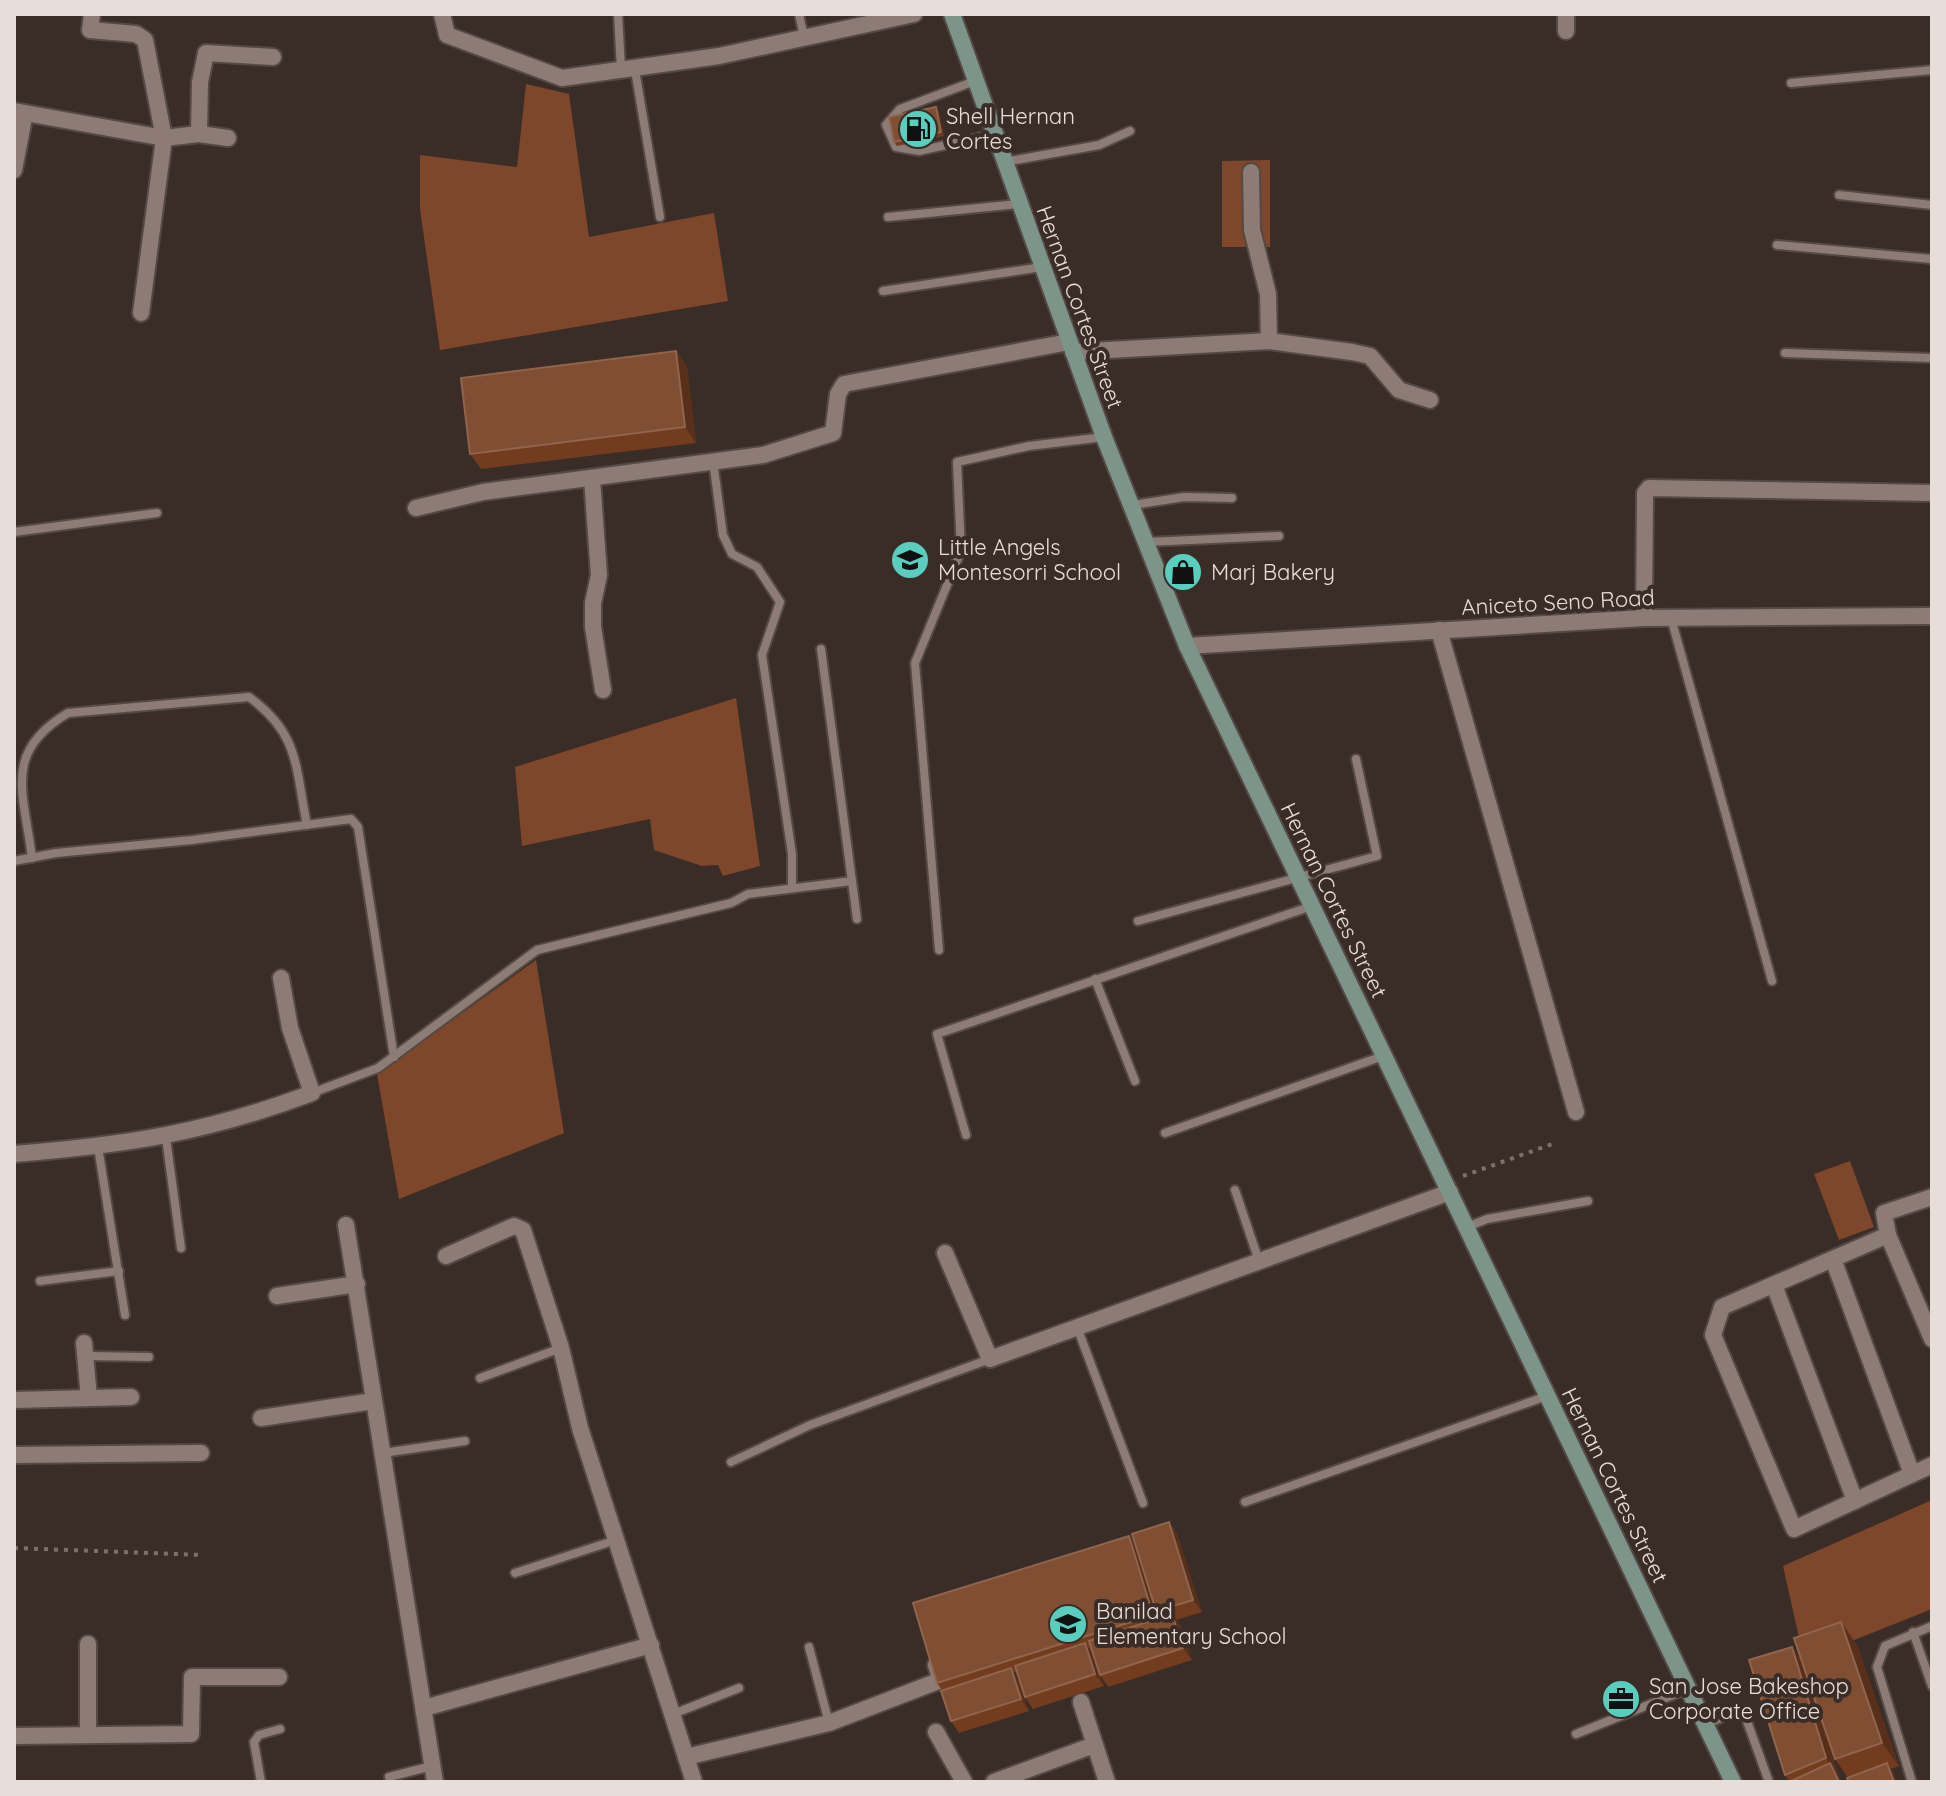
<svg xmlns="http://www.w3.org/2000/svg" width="1946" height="1796" font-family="Quicksand,sans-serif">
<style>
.green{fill:#7e462b}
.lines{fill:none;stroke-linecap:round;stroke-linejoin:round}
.service-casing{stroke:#544945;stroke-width:12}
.minor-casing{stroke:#544945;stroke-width:20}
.tertiary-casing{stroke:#544945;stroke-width:20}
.secondary-casing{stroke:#544945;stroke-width:20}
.path{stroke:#7c706b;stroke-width:4;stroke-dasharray:4 6;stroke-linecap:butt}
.service{stroke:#8c7c75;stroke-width:8}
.minor{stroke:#8c7c75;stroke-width:16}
.tertiary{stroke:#8c7c75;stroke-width:16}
.secondary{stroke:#7c948a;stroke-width:16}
.wall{fill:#733c1f}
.shaded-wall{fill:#572f1a}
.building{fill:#7f4e33;stroke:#90644d;stroke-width:2}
.labels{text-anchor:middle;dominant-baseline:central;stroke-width:8;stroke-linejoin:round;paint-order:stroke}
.poi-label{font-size:22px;fill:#e7deda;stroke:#3a2d27;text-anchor:start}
.street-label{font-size:22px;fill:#e7deda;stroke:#3a2d27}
</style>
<rect width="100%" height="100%" fill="#3a2d27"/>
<g class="green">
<polygon points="526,84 569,94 589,237 714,213 728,301 440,350 420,209 420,155 517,167"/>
<polygon points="1270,160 1270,247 1222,247 1222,161"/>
<polygon points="736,698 760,866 723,876 718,865 702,866 654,850 650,819 522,846 515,767"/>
<polygon points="536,960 564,1133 399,1199 377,1074"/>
<polygon points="1850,1161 1874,1227 1839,1240 1814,1174"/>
<polygon points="1932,1500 1932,1609 1804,1660 1783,1566"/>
</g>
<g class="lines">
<g class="service-casing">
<g id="service">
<polyline points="618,14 621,69"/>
<polyline points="799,14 804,37"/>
<polyline points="635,70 660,217"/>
<polyline points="975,81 900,109 886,125 896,147 919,151 994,134"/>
<polyline points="1791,83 1932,70"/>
<polyline points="1004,162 1099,145 1130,131"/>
<polyline points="1839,195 1932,205"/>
<polyline points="888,217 1019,204"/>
<polyline points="1777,245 1932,259"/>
<polyline points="883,291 1042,267"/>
<polyline points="1785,353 1932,358"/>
<polyline points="713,461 723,535 732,554 757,567 780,602 762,655 792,854 792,888"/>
<polyline points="1133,505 1184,497 1232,498"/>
<polyline points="14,532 157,513"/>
<polyline points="1147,542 1279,536"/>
<polyline points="1671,618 1772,981"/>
<polyline points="821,649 857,919"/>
<path d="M 32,858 C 24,793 2,752 68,713 L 249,697 C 300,734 295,767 307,825"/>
<polyline points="14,861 56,853 192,840 351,819 358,827 394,1057"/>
<polyline points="1138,921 1377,856 1356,759"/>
<polyline points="939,950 915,663 961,551 957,462 1029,446 1104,437"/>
<polyline points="1095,979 1135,1081"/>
<polyline points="312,1093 378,1068 537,950 731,903 748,894 852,881"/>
<polyline points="1165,1133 1383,1056"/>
<polyline points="966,1135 937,1034 1312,906"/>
<polyline points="166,1138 181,1248"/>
<polyline points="98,1147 125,1315"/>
<polyline points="1235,1190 1259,1261"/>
<polyline points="1467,1227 1487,1219 1588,1201"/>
<polyline points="40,1281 119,1271"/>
<polyline points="1077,1327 1143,1503"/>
<polyline points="86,1356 149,1357"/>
<polyline points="480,1378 561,1348"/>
<polyline points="383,1453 465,1441"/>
<polyline points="731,1462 810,1425 990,1359"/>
<polyline points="1245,1502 1547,1396"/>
<polyline points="515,1573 616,1540"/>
<polyline points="1913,1632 1932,1686"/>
<polyline points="809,1647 829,1723"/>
<polyline points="673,1714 739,1688"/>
<polyline points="1705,1724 1743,1710 1769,1782"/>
<polyline points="1576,1734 1688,1689"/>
<polyline points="389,1777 432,1766"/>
<polyline points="261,1782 254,1742 259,1735 280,1729"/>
<polyline points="1912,1782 1877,1667 1885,1646 1932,1626"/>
</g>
</g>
<g class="minor-casing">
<g id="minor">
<polyline points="92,14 90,30 136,34 145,40 164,138 141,313"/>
<polyline points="442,14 447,35 562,78 719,56 914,14"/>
<polyline points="1566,14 1566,31"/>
<polyline points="14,111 164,138 199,134 228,138"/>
<polyline points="199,134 200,82 206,53 273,57"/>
<polyline points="14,170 25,113"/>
<polyline points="1251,172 1252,230 1268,294 1269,341"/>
<polyline points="1073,352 1269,341 1352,352 1370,356 1399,390 1430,400"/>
<polyline points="592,479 599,575 593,603 593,627 603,690"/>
<polyline points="416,508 483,492 763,455 833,433 838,394 844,384 1069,342"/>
<polyline points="1644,618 1645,493 1649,488 1932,493"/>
<polyline points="1439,630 1576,1112"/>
<path d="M 14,1154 C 126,1145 206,1133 312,1093 L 290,1028 L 281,978"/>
<polyline points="1932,1197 1884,1213 1888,1235 1932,1339"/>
<polyline points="346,1225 435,1782"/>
<polyline points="1888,1235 1722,1307 1713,1335 1794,1529 1932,1465"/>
<polyline points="945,1253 990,1359 1450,1192"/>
<polyline points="446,1256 514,1226 523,1230 561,1348 580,1428 694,1782"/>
<polyline points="1833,1259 1912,1474"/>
<polyline points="1774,1285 1855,1501"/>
<polyline points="277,1296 357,1284"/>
<polyline points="84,1343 89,1398"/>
<polyline points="14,1400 131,1397"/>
<polyline points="261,1418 373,1401"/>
<polyline points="14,1455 201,1453"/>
<polyline points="1081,1702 1107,1782"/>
<polyline points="424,1708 651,1645"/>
<polyline points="936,1732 964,1782"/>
<polyline points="88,1734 88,1644"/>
<polyline points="14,1736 191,1734 192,1677 279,1677"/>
<polyline points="686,1757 829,1723 941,1680 936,1665"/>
<polyline points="994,1782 1094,1745"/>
</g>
</g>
<g class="tertiary-casing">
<polyline id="tertiary" points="1187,646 1644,618 1932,616"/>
</g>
<g class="secondary-casing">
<polyline id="secondary" points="952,14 1104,437 1187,646 1733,1782"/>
</g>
<g class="path">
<polyline points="1463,1176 1555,1143"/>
<polyline points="14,1548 203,1555"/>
</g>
<use href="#service" class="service"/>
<use href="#minor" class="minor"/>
<use href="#tertiary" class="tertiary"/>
<use href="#secondary" class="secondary"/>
</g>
<g class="wall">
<polygon points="936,107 939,111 944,136 897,146 894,142"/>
<polygon points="676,351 687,367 696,443 481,469 470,454"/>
<polygon points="1169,1522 1177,1534 1202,1612 1176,1620 1181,1626 1192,1660 1108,1687 1100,1675 1104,1686 1033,1709 1025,1697 1017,1672 1014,1673 1029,1711 959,1733 951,1721 942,1690 937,1683 1129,1536 1136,1545"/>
<polygon points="1857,1645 1899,1766 1891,1769 1893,1771 1848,1778 1835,1759 1814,1699 1838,1774 1790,1782 1785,1775 1801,1659"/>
</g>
<g class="shaded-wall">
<polygon points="936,107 939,111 944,136 941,132"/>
<polygon points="676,351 687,367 696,443 685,427"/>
<polygon points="1169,1522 1177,1534 1202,1612 1193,1600"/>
<polygon points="1129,1536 1137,1548 1162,1627 1153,1615"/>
<polygon points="1172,1614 1181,1626 1192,1660 1183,1648"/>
<polygon points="1841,1622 1857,1645 1899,1766 1882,1743"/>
<polygon points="1085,1643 1094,1655 1104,1686 1095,1674"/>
<polygon points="1792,1647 1803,1663 1838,1774 1842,1782 1839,1782 1826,1758"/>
<polygon points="1011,1668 1019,1680 1029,1711 1021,1699"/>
<polygon points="1887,1763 1893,1771 1897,1782 1894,1782"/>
</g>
<g class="building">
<polygon points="936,107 941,132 894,142 889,117"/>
<polygon points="676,351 685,427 470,454 461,378"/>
<polygon points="1169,1522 1193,1600 1156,1611 1132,1534"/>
<polygon points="1129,1536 1153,1615 937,1683 913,1603"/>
<polygon points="1172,1614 1183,1648 1100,1675 1089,1641"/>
<polygon points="1841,1622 1882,1743 1835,1759 1794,1638"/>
<polygon points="1085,1643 1095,1674 1025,1697 1015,1666"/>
<polygon points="1792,1647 1826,1758 1785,1775 1749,1660"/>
<polygon points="1011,1668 1021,1699 951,1721 941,1691"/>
<polygon points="1830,1763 1839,1782 1789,1782"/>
<polygon points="1887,1763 1894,1782 1849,1782 1847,1778"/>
</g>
<defs>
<g id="fuel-disc" transform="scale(2)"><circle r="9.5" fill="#59cebe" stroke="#3a2d27"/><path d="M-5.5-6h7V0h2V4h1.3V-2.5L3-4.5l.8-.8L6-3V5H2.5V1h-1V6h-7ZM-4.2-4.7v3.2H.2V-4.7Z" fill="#111"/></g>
<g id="school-disc" transform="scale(2)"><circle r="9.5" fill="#59cebe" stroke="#3a2d27"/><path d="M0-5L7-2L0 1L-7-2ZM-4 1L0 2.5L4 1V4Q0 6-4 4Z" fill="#111"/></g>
<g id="shop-disc" transform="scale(2)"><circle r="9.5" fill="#59cebe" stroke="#3a2d27"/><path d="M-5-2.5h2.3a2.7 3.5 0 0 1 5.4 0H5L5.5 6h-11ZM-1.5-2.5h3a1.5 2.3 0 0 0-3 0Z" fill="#111"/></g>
<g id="office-disc" transform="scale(2)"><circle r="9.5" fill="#59cebe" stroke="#3a2d27"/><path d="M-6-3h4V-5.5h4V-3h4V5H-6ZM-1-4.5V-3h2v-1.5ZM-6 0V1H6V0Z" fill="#111"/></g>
</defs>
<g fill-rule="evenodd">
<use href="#fuel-disc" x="918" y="129"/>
<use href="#school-disc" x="910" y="560"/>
<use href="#shop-disc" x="1183" y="572"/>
<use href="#school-disc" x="1068" y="1624"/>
<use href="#office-disc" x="1621" y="1699"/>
</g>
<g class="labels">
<g class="poi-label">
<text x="946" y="116">Shell Hernan<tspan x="946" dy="25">Cortes</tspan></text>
<text x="938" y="547">Little Angels<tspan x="938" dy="25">Montesorri School</tspan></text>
<text x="1211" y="572">Marj Bakery</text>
<text x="1096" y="1611">Banilad<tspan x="1096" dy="25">Elementary School</tspan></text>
<text x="1649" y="1686">San Jose Bakeshop<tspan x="1649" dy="25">Corporate Office</tspan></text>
</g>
<g class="street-label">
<text transform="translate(1080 307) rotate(70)">Hernan Cortes Street</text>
<text transform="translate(1558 602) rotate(-3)">Aniceto Seno Road</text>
<text transform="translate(1334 900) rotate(64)">Hernan Cortes Street</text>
<text transform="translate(1615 1485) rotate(64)">Hernan Cortes Street</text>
</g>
</g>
<rect width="1946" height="1796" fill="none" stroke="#e7deda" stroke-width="32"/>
</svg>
